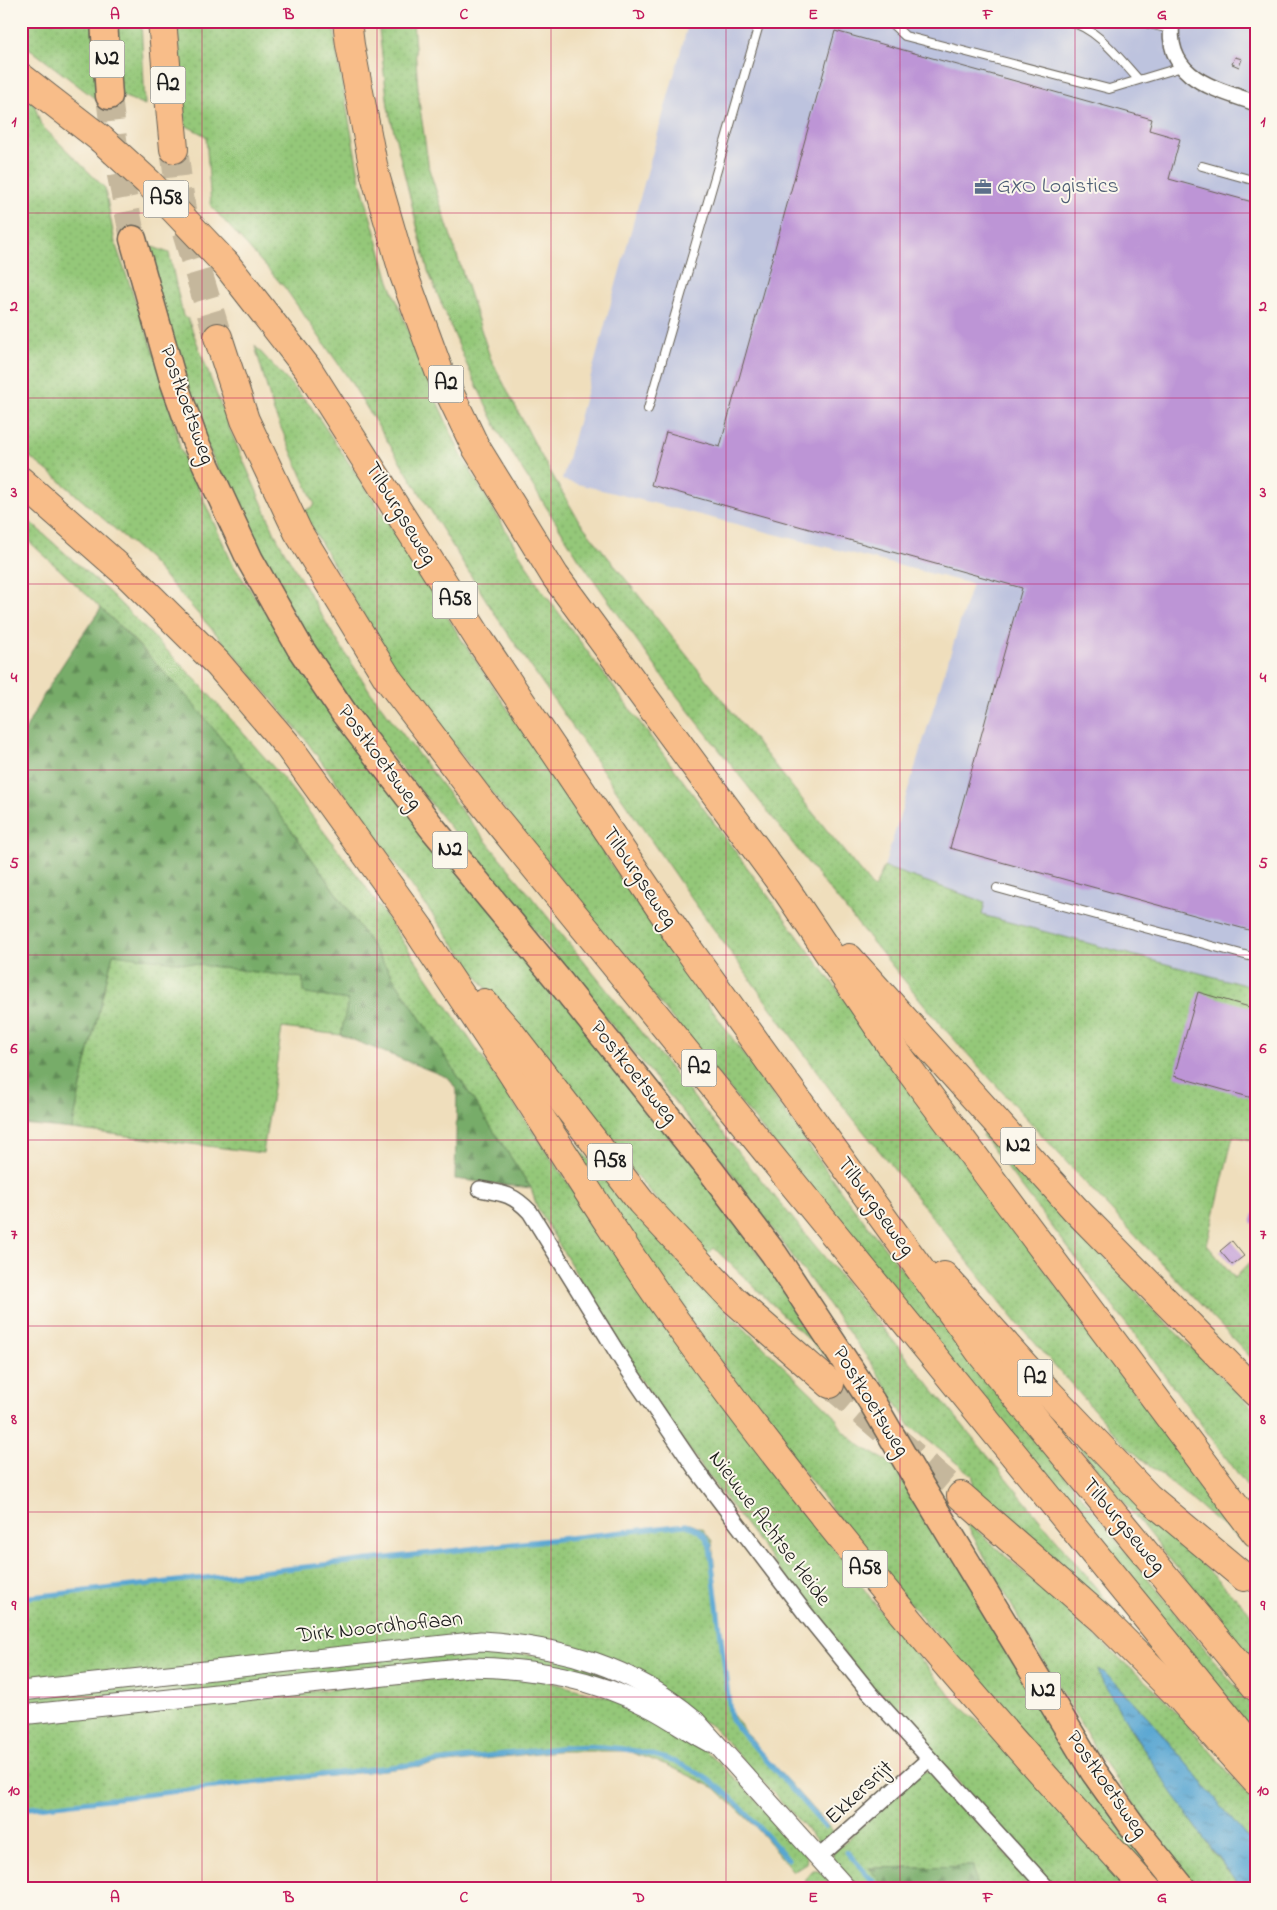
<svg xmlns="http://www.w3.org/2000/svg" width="1277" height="1910" font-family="'Indie Flower',sans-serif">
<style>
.industrial{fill:#bdc3de}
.grass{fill:url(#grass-dots);stroke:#58724a}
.forest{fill:url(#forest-firs);stroke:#4a6442}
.water{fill:url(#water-ripples);stroke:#3a6177}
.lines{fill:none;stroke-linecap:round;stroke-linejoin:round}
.stream{stroke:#58a6d2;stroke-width:5}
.building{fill:#bd95d6}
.trunk-tunnel{stroke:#c5b79c;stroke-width:26;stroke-dasharray:26 13;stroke-linecap:butt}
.motorway-tunnel{stroke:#c5b79c;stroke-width:28;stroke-dasharray:28 14;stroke-linecap:butt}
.service-casing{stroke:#666054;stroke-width:10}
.minor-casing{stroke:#666054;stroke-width:18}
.tertiary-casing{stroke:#666054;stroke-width:21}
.trunk-casing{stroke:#666054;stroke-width:29}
.motorway-casing{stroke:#666054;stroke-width:30}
.service{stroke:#fff;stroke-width:8}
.minor{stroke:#fff;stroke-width:15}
.tertiary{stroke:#fff;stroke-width:19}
.trunk{stroke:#f8bd89;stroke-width:26}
.motorway{stroke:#f8bd89;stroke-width:28}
.trunk-bridge-casing{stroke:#666054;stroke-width:29;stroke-linecap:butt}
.motorway-bridge-casing{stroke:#666054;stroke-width:30;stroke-linecap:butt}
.trunk-bridge{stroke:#f8bd89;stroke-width:26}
.motorway-bridge{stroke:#f8bd89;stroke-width:28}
.grid{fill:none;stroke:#c2185b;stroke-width:1;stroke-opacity:0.55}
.labels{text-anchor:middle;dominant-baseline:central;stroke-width:4;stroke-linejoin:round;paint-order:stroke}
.shield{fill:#fbf7ec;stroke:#5f5e5a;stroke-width:1}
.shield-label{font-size:21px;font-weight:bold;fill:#1c1c1c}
.service-label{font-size:22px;fill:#4e5e75;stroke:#fbf7ec;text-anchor:start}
.street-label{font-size:22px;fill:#1c1c1c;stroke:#fbf7ec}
.neatline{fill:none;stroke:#c2185b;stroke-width:2}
.grid-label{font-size:16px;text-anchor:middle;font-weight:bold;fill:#c2185b}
</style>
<defs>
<pattern id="grass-dots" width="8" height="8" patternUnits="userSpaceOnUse" patternTransform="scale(1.25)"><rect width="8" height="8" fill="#94c879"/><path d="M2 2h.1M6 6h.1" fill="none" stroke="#7fab68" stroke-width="1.8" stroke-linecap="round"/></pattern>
<pattern id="forest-firs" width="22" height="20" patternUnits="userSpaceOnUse" patternTransform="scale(1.25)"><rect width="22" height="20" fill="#77ac69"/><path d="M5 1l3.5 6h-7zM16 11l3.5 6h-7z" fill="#618b56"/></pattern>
<pattern id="water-ripples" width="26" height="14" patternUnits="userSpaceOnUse" patternTransform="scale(1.25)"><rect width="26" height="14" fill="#58a6d2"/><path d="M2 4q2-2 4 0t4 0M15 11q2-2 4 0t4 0" fill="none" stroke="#4886aa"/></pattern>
</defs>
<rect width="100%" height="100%" fill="#fbf7ec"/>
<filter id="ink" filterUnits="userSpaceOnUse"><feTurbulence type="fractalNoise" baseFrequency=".02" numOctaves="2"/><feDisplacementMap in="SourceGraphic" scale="10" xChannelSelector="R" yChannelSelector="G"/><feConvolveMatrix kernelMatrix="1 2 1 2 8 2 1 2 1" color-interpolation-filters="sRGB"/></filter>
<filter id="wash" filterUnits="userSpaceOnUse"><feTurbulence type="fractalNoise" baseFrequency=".0096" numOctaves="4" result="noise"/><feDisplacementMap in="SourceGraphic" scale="20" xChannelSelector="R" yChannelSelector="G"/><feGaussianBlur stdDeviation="1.12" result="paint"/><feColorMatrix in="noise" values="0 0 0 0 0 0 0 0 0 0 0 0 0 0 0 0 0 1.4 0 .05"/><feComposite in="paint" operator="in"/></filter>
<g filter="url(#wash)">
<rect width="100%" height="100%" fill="#efdebc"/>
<polygon class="industrial" points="689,21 1256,21 1256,988 982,915 985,902 884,867 972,584 562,480"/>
<g class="grass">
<polygon points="21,21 93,21 97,100 21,42"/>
<polygon points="112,21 141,21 145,105 115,93"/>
<polygon points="177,21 334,21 336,49 360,180 389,281 427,379 461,455 539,586 1251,1549 1125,1445 1019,1325 832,1092 686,891 496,616 349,379 285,288 211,206 206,136 185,125"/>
<polygon points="378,21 413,21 419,101 429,169 490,357 539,452 579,521 874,889 884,867 985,902 982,915 1256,988 1256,1141 1233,1136 1207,1245 1235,1278 1256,1256 1256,1363 1093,1191 942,1026 823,882 670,687 579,559 500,434 466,363 428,271 388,107"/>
<polygon points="21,95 34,103 41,125 105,188 115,243 166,387 180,448 233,565 265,611 698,1168 838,1368 714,1248 704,1258 509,1020 305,739 235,655 148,558 58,479 21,450"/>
<polygon points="142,243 169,253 183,316 188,319 230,430 278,540 331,631 371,693 461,810 734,1147 1157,1662 973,1492 973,1476 910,1426 872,1364 719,1156 352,707 258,557 203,436"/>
<polygon points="255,346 310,405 377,505 462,640 646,917 846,1198 1018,1418 1256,1712 1256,1735 610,942 397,673 303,512 315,505 274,412"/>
<path d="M 21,514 L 111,594 L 197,681 L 282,777 L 361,880 L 600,1230 L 875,1604 L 955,1701 L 997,1739 L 1136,1889 L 1057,1889 L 873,1689 L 810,1610 L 701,1466 L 627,1360 L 537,1207 L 531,1188 C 420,1020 314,845 182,692 C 133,635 76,585 21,534 Z"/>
<polygon points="115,953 296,977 303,978 303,990 306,994 349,1000 341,1035 282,1028 263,1153 72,1129 86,1062 113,954"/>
<path d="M 544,1107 L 631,1210 L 726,1311 L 835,1416 C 843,1439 872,1453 893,1464 L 1175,1889 L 1161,1889 L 1067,1788 L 854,1538 L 694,1327 Z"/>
<polygon points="988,1132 1159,1316 1256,1411 1256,1498 1134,1334 982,1135"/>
<polygon points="1055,1417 1246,1608 1256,1622 1256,1666"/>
<polygon points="963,1518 1166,1700 1256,1804 1256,1848 1148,1717 1104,1672 1133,1734 1216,1856 1242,1889 1196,1889 1189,1881 1103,1761 1031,1640"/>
<polygon points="690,1524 703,1529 712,1541 724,1675 732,1714 759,1749 837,1836 826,1845 821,1845 712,1726 552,1645 21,1686 21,1597"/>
<polygon points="453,1648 566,1658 662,1700 544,1667 21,1711 21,1696"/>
<polygon points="510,1672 629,1703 705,1750 742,1785 807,1857 806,1863 793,1871 755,1826 715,1788 667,1765 627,1751 557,1751 21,1810 21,1720"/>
<polygon points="932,1771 1034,1885 976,1885 973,1866 870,1868 886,1889 860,1889 833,1858 833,1853 922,1772"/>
<polygon points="813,1870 819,1870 835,1889 812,1889 804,1880"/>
</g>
<g class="forest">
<path d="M 101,608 C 128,636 157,663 183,692 C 314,846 420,1020 531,1188 L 455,1179 L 457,1091 L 449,1078 L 341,1035 L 348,1000 L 306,994 L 303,990 L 303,978 L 296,977 L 113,954 L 86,1062 L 72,1129 L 21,1124 L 21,740 C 41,693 72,650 101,608 Z"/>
<polygon points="973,1866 976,1885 892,1889 886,1889 869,1868"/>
</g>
<path class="water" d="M 1098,1670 L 1104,1672 L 1148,1717 L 1256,1848 L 1256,1889 L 1242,1889 C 1190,1822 1143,1751 1101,1679 Z"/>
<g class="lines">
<g class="stream">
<path d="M 21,1598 L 686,1525 C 699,1529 706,1534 710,1547 L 731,1720 L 825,1827"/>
<path d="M 21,1809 L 567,1747 C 624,1744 685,1755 728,1795 C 750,1815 768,1838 788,1859"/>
<polyline points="847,1852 880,1889"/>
<polyline points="811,1884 815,1889"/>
</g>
</g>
<g id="blocks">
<g class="building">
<polygon points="835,31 1152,119 1149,130 1180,139 1169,179 1256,203 1256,932 950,848 1022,588 651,485 666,432 720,447"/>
<polygon points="1235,57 1242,59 1239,67 1232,64"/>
<polygon points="1198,992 1256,1009 1256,1099 1174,1076"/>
<polygon points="1256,1208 1256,1224 1251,1223"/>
<polygon points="1232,1241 1244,1256 1232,1265 1220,1251"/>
</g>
</g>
</g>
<g filter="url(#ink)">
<use href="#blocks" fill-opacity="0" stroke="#666054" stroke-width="1"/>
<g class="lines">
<polyline class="trunk-tunnel" points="109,96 116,156 133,239"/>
<g class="motorway-tunnel">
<polyline points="174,149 184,226 218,337"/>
<polyline points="830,1384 961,1496"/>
</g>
<g class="service-casing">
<g id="service">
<polyline points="889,21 905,36 1109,89 1182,67"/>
<path d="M 1068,21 C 1098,29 1118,57 1138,79"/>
<polyline points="1137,21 1170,29"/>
<polyline points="1202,166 1256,181"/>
<polyline points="648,409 760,21"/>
<polyline points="997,888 1256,958"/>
</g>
</g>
<g class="minor-casing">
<g id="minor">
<path d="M 1172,21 C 1164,78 1213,88 1256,103"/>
<path d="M 480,1189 C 503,1193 513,1194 530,1212 L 623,1362 L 695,1468 L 805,1613 L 869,1692 L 1048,1889"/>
<polyline points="819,1857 929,1759"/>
</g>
</g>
<g class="tertiary-casing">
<g id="tertiary">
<path d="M 21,1691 L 481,1641 C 561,1646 631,1666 694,1719 L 847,1889"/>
<path d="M 21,1715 L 469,1667 C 534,1668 594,1678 653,1709 C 672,1719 689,1732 709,1742"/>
</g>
</g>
<g class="trunk-casing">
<g id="trunk">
<polyline points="104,21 109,96"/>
<polyline points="133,239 173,380 195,441 250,560 300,648 344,713 434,830 560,982 711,1171 774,1254 872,1402"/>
<polyline points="919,1483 1094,1772 1134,1828 1183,1889"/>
</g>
</g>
<g class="motorway-casing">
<g id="motorway">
<polyline points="162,21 174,149"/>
<polyline points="347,21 350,45 375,175 404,275 439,371 475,446 555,576 787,891 890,1044 1256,1533"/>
<polyline points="21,77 101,139"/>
<polyline points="226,264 308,369 481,642 681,939 983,1356 1256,1687"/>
<polyline points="218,337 245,420 298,532 388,679 478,797 1256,1752"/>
<polyline points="21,481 130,577 218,664 289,747 423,933"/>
<path d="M 411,920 C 447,975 484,1029 519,1084 C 573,1168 626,1253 685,1334 C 826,1529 983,1712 1147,1889"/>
<polyline points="849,958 1075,1209 1256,1393"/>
<polyline points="484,1003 512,1035 641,1202 734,1300 830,1384"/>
<polyline points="944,1276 1047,1391 1148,1497 1244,1577"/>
<polyline points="961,1496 1103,1620 1175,1692 1256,1781"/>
</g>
</g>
<use href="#service" class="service"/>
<use href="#minor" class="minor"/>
<use href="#tertiary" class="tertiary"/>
<use href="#trunk" class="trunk"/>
<use href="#motorway" class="motorway"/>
<g class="trunk-bridge-casing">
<polyline id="trunk-bridge" points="872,1402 919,1483"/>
</g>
<g class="motorway-bridge-casing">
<polyline id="motorway-bridge" points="101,139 148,182 226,264"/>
</g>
<use href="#trunk-bridge" class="trunk-bridge"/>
<use href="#motorway-bridge" class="motorway-bridge"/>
</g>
</g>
<path class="grid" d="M 202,21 L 202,1889M 377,21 L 377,1889M 551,21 L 551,1889M 726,21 L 726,1889M 900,21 L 900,1889M 1075,21 L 1075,1889M 21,213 L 1256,213M 21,398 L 1256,398M 21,584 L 1256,584M 21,770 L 1256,770M 21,955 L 1256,955M 21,1140 L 1256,1140M 21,1326 L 1256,1326M 21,1512 L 1256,1512M 21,1697 L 1256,1697"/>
<defs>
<g id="office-bare" transform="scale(1.35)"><path d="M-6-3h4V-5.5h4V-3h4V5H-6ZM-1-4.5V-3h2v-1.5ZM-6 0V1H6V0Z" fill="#5c6f8a" stroke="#fbf7ec" stroke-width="2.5" paint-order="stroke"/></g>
</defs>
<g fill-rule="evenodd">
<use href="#office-bare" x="983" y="187"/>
</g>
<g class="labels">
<g class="shield">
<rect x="89.5" y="40.5" width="35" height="37" rx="4"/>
<rect x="150.5" y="66.5" width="35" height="37" rx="4"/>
<rect x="143.5" y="180.5" width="45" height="37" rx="4"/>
<rect x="428.5" y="365.5" width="35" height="37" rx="4"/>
<rect x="432.5" y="581.5" width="45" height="37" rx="4"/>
<rect x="432.5" y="831.5" width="35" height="37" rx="4"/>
<rect x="681.5" y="1049.5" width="35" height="37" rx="4"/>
<rect x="1000.5" y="1127.5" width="35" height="37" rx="4"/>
<rect x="587.5" y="1143.5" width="45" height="37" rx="4"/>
<rect x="1017.5" y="1359.5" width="35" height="37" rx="4"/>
<rect x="842.5" y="1550.5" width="45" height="37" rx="4"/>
<rect x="1025.5" y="1672.5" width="35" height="37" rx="4"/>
</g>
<g class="shield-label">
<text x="107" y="59">N2</text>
<text x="168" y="85">A2</text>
<text x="166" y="199">A58</text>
<text x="446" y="384">A2</text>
<text x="455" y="600">A58</text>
<text x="450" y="850">N2</text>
<text x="699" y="1068">A2</text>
<text x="1018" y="1146">N2</text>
<text x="610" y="1162">A58</text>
<text x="1035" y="1378">A2</text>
<text x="865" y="1569">A58</text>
<text x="1043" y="1691">N2</text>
</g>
<g class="service-label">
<text x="997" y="187">GXO Logistics</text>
</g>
<g class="street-label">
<text transform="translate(186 405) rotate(70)">Postkoetsweg</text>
<text transform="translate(400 514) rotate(58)">Tilburgseweg</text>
<text transform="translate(379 758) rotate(53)">Postkoetsweg</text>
<text transform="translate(639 878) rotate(56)">Tilburgseweg</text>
<text transform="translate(633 1073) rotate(51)">Postkoetsweg</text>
<text transform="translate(875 1207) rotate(54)">Tilburgseweg</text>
<text transform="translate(870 1402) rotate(58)">Postkoetsweg</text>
<text transform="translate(1123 1526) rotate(50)">Tilburgseweg</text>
<text transform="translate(769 1529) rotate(53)">Nieuwe Achtse Heide</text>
<text transform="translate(380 1628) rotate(-6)">Dirk Noordhoflaan</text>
<text transform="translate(1106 1785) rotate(55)">Postkoetsweg</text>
<text transform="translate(860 1793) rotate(-43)">Ekkersrijt</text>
</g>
</g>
<rect width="1277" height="1910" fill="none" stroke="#fbf7ec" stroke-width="55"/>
<rect x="28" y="28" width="1222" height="1854" class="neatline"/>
<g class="grid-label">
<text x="115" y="19">A</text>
<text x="289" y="19">B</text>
<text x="464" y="19">C</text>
<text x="639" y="19">D</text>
<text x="813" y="19">E</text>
<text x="988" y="19">F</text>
<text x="1162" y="19">G</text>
<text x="14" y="126">1</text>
<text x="1263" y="126">1</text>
<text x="14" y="311">2</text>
<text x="1263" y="311">2</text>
<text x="14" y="497">3</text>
<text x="1263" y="497">3</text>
<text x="14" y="682">4</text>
<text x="1263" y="682">4</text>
<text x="14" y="868">5</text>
<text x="1263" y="868">5</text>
<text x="14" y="1053">6</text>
<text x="1263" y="1053">6</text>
<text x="14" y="1239">7</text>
<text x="1263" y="1239">7</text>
<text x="14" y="1424">8</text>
<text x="1263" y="1424">8</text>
<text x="14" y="1610">9</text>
<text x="1263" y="1610">9</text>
<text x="14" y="1795">10</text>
<text x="1263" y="1795">10</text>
<text x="115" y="1902">A</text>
<text x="289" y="1902">B</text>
<text x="464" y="1902">C</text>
<text x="639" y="1902">D</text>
<text x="813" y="1902">E</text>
<text x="988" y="1902">F</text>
<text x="1162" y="1902">G</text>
</g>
</svg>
